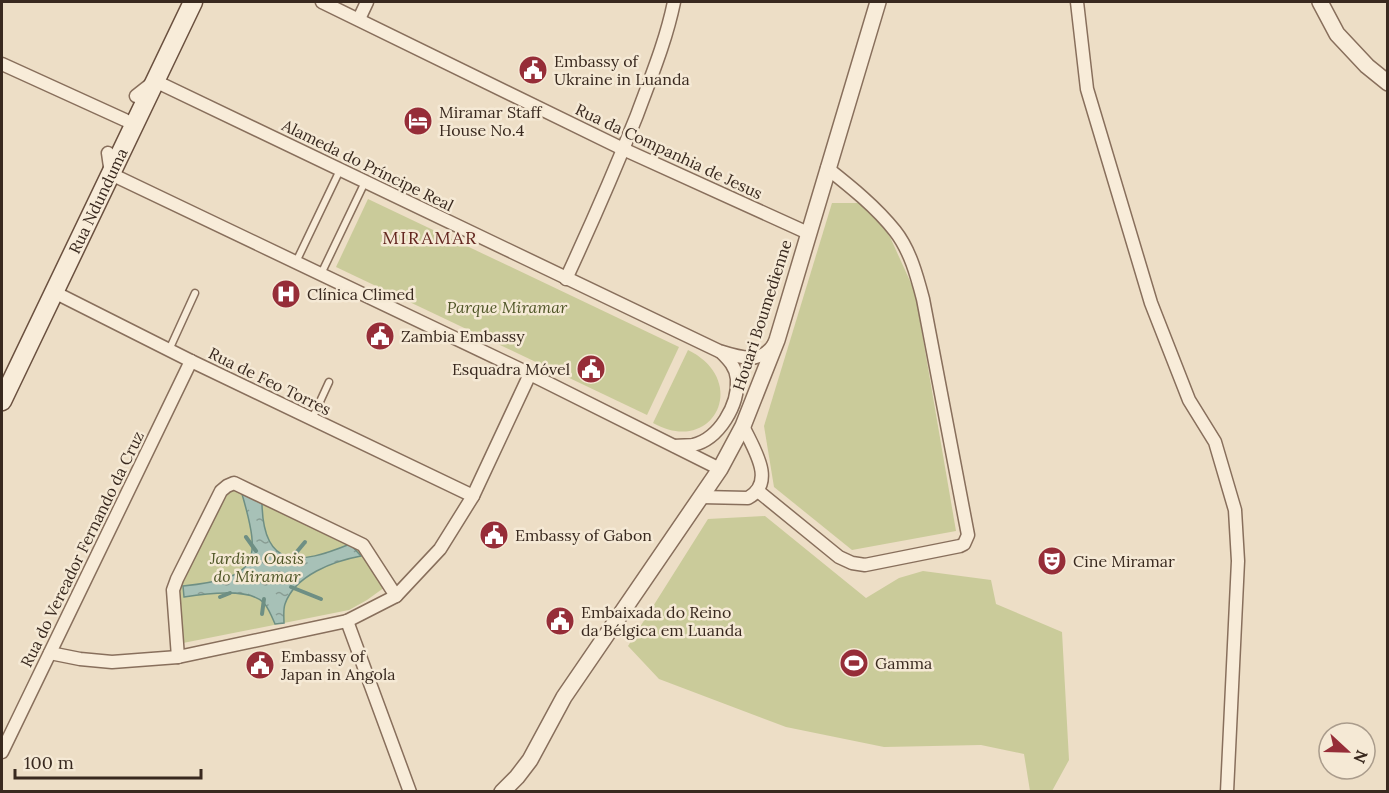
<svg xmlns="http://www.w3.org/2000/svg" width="1389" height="793" font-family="Lora,serif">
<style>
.park{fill:#cacb9a}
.water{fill:url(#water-ripples);stroke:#6e8f84;stroke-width:1.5}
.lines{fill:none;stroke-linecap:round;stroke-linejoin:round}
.stream{stroke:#6e8f84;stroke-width:4}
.service-casing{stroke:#886f5c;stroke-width:9}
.minor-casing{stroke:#886f5c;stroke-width:15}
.tertiary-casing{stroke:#886f5c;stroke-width:18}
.secondary-casing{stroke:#6a503f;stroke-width:21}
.service{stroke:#f8ecd9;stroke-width:6}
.minor{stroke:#f8ecd9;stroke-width:12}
.tertiary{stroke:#f8ecd9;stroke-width:15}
.secondary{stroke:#f8ecd9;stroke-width:18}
.labels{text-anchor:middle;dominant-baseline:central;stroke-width:5;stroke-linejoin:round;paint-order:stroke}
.poi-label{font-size:16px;fill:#39291f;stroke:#f5e9d5;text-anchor:start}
.street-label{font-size:16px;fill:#39291f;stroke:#f5e9d5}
.park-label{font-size:16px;font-style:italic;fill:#4e5526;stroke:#f5e9d5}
.neighbourhood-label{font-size:18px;letter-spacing:1.5px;fill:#642720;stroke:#f5e9d5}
</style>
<defs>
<pattern id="water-ripples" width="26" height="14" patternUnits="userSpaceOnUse" patternTransform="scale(1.5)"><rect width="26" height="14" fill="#a7c1b7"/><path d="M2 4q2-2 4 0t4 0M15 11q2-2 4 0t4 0" fill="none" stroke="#899d94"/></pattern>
</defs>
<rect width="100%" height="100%" fill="#eddec6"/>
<g class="park">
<polygon points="368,199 679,347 647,415 336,267"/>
<polygon points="832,203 865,203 890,237 915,292 956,531 852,550 774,487 764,426"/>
<path d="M 688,350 C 751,381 713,457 653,423 Z"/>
<polygon points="232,490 239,490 366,552 385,587 367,600 349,610 183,643 179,613 180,581 225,494"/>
<polygon points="765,516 866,598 899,578 923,571 991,580 996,604 1062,632 1069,760 1052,791 1030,791 1024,754 981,745 884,747 786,727 659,679 628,646 708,519"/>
</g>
<path class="water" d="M 242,494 L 262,503 C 263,570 299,565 350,544 L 361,556 C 334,561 295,575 285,604 C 283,610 284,617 284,623 L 275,624 C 272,617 269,609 264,603 C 249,587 203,594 184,597 L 183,586 C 258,578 262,563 242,494 Z"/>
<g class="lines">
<g class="stream">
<polyline points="246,537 256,551"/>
<polyline points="290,560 305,542"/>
<polyline points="291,587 321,599"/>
<polyline points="220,597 230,593"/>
<polyline points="262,614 264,599"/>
</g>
<g class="service-casing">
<g id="service">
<polyline points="296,262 340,170"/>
<polyline points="321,274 365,182"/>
<polyline points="169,350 195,293"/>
<polyline points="312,419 329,382"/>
</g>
</g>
<g class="minor-casing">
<g id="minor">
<polyline points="322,2 623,149 808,233"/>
<polyline points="1077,2 1087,89 1151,303 1189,400 1215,442 1235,510 1238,561 1227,792"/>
<polyline points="359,19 367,2"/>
<polyline points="2,64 125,120"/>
<path d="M 136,96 L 155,81 L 719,351 C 738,357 761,365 774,344"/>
<polyline points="108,153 111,174 530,374 720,469"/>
<path d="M 566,279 C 591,225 615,170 637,115 C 651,77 666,41 674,2"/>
<polyline points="54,292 191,361 473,496"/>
<path d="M 675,446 C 681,445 688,446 693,445 C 719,439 739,405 737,379 C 736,367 729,360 721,352"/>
<path d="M 758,491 L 839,557 L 852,563 L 865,565 L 960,546 L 964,544 L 968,535 L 923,299 C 917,276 910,250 895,231 C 876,207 851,187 827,168"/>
<path d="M 701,497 L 748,498 C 777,482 753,448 743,426"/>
<polyline points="347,621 410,792"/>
<polyline points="50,653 80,659 112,662 178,657 347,621 396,596 440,549 473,496 530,374"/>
<polyline points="178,657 173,590 177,579 221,491 227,486 234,483 363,545 396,596"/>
<polyline points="2,752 191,361"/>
</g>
</g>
<g class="tertiary-casing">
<g id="tertiary">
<polyline points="1320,2 1337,34 1367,66 1388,83"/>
<polyline points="502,792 517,777 530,760 564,697 720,469 743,426 777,340 878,2"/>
</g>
</g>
<g class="secondary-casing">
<g id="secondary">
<path id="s1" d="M 2,401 L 193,2"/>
</g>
</g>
<use href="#service" class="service"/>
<use href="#minor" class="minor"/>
<use href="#tertiary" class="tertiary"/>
<use href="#secondary" class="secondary"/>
</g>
<defs>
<g id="civic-disc" transform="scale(1.5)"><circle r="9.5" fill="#962d38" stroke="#f5e9d5"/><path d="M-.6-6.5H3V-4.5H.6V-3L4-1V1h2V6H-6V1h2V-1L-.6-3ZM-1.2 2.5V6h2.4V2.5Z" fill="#fff"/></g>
<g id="hotel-disc" transform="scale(1.5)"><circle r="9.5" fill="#962d38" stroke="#f5e9d5"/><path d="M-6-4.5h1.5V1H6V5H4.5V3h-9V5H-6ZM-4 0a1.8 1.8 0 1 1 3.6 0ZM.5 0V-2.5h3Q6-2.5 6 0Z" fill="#fff"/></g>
<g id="hospital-disc" transform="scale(1.5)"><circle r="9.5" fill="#962d38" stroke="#f5e9d5"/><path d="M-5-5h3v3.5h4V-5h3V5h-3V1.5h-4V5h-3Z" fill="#fff"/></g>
<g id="theatre-disc" transform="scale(1.5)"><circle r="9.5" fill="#962d38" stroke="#f5e9d5"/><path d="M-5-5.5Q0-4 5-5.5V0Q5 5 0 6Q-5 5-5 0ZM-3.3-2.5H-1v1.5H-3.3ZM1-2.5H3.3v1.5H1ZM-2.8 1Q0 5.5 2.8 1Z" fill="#fff"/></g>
<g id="stadium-disc" transform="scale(1.5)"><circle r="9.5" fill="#962d38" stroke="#f5e9d5"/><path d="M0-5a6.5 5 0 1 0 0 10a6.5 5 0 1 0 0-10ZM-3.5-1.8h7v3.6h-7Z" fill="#fff"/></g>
</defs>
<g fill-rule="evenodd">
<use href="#civic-disc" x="533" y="70"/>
<use href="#hotel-disc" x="418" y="121"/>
<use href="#hospital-disc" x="286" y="294"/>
<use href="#civic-disc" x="380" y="336"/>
<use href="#civic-disc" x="591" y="369"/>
<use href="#civic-disc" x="494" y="535"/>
<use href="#theatre-disc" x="1052" y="561"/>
<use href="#civic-disc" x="560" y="621"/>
<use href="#stadium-disc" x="854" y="663"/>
<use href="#civic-disc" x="260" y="665"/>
</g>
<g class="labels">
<g class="poi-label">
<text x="554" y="61">Embassy of<tspan x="554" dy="18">Ukraine in Luanda</tspan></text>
<text x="439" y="112">Miramar Staff<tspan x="439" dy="18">House No.4</tspan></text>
<text x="307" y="294">Clínica Climed</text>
<text x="401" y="336">Zambia Embassy</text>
<text x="570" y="369" text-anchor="end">Esquadra Móvel</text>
<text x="515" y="535">Embassy of Gabon</text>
<text x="1073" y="561">Cine Miramar</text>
<text x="581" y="612">Embaixada do Reino<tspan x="581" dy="18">da Bélgica em Luanda</tspan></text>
<text x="281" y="656">Embassy of<tspan x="281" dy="18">Japan in Angola</tspan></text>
<text x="875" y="663">Gamma</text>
</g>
<g class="street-label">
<text transform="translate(669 151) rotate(25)">Rua da Companhia de Jesus</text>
<text transform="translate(368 165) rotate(26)">Alameda do Príncipe Real</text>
<text stroke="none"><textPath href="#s1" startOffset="222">Rua Ndunduma</textPath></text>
<text transform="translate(762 315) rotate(-72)">Houari Boumedienne</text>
<text transform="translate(270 381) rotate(26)">Rua de Feo Torres</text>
<text transform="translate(82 549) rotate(-64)">Rua do Vereador Fernando da Cruz</text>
</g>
<g class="park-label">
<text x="507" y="307">Parque Miramar</text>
<text x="257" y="558">Jardim Oasis<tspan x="257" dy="18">do Miramar</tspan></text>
</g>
<g class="neighbourhood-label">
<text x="430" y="237">MIRAMAR</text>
</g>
</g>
<rect width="1389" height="793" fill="none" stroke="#39291f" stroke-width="6"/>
<g transform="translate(1347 751) rotate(112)"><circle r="28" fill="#f5e9d5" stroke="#aa9c8c" stroke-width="1.5"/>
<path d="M0-4.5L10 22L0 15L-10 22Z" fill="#962d38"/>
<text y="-9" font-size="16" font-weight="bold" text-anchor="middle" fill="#39291f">N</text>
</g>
<path d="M15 769v9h186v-9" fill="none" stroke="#39291f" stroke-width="3"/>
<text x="24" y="769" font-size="18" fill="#39291f" stroke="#f5e9d5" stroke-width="4.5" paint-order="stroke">100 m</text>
</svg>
